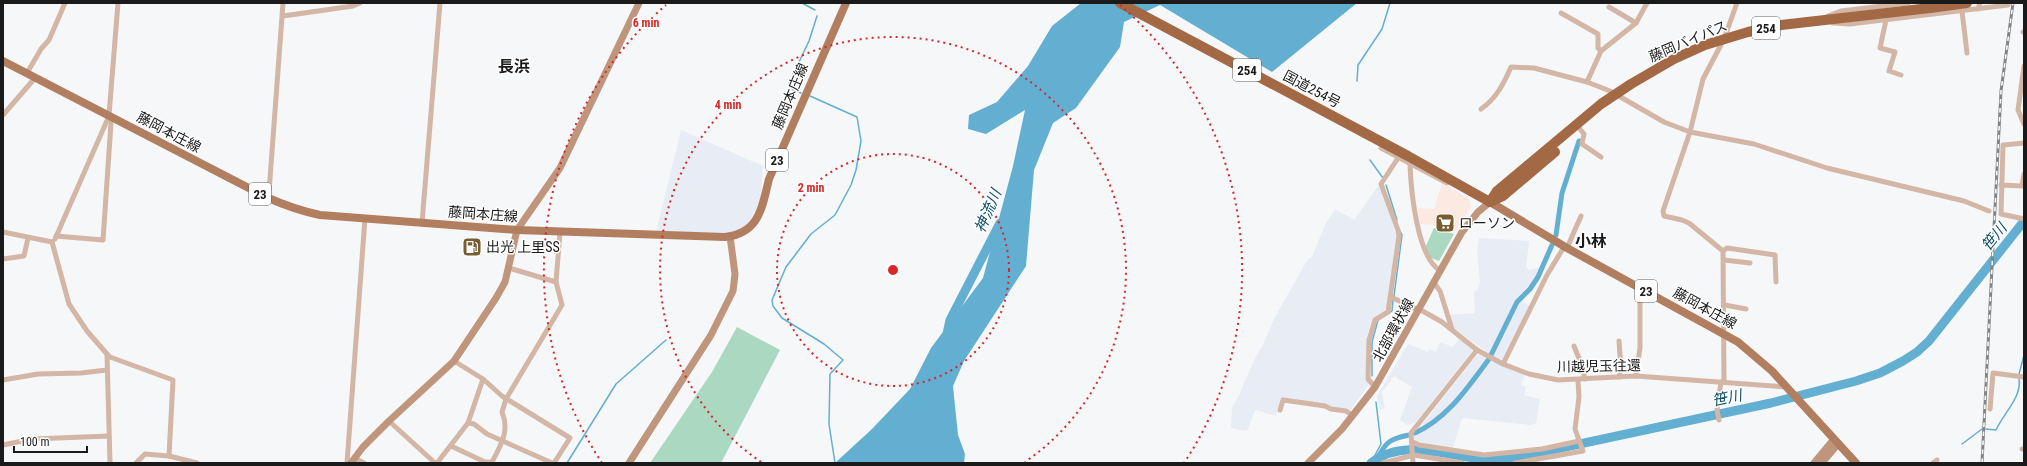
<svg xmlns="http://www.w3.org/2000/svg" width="2027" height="466" font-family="'Roboto Condensed','Noto Sans JP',sans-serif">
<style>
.commercial{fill:#fce9e1}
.built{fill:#e8ecf4}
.green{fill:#abd8c1}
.water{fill:#62afd1}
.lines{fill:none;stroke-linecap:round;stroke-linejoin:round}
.stream{stroke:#62afd1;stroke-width:1.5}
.canal{stroke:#62afd1;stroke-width:5}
.river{stroke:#62afd1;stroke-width:9}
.street{stroke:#d3b6a5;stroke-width:5}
.secondary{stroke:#bf957c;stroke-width:7}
.primary{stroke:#b17e5f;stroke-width:8}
.highway{stroke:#a36944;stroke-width:10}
.rail-casing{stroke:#848485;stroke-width:3}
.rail{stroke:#fff;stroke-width:1.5;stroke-dasharray:4.5;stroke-linecap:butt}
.highway-bridge{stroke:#a36944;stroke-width:10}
.ring{fill:none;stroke:#d62828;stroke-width:2;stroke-dasharray:2 4}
.labels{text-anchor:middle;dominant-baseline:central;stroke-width:3;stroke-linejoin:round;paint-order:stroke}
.shield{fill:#fff;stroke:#5f5f5f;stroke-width:1}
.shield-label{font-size:13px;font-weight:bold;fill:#1a1a1a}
.street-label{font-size:14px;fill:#1a1a1a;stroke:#fff}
.poi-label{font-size:14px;fill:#1a1a1a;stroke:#fff;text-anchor:start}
.water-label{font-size:15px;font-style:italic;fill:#0d4f66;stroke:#fff}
.quarter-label{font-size:16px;font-weight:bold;fill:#1a1a1a;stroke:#fff}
.centre{fill:#d62828;stroke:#fff;stroke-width:2}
.ring-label{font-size:12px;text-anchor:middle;font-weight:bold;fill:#d62828;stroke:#fff;stroke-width:3;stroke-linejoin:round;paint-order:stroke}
</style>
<rect width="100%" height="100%" fill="#f6f7f9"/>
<polygon class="commercial" points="1442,183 1469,199 1471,208 1454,232 1433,225 1420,224 1418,208 1434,209"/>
<g class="built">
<polygon points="681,130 763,166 761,200 750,221 740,229 728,233 656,232"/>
<polygon points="1378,186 1381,188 1397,236 1386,311 1372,320 1368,332 1366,353 1366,375 1369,384 1350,411 1331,408 1323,404 1280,399 1276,416 1255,410 1247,431 1231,428 1232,408 1240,393 1256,356 1262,347 1275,317 1308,259 1312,257 1325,225 1335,209 1354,220"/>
<polygon points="1479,238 1529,241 1526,267 1529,270 1536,268 1541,268 1529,288 1516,302 1490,354 1452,327 1450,315 1475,313 1474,291 1477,290 1480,283 1477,251"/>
<polygon points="1521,300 1530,307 1503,359 1499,360 1492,356 1518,302"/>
<polygon points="1460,338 1472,350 1472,351 1416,422 1407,425 1400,420 1412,387 1394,376 1382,392 1385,409 1380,409 1377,396 1408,344 1428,352 1429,349 1436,352 1440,342 1453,347"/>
<polygon points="1480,354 1488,359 1453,405 1423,428 1418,430 1477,355"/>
<polygon points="1490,359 1525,374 1521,385 1526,387 1524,395 1540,399 1536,423 1531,425 1462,418 1453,448 1424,444 1415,440 1413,434 1435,422 1454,406"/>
</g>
<g class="green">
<polygon points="1434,228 1454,234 1439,261 1431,258 1425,248"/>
<polygon points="737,327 780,350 721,463 650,463 712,372"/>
</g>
<polygon class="water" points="1081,3 1357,3 1272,72 1160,5 1124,22 1120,47 1076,108 1053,123 1034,170 1026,266 964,361 953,386 958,435 965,454 964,463 835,463 872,429 910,389 931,348 983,278 1013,166 1025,110 986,134 968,129 969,115 997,102 1028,66 1052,26"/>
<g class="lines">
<g class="stream">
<polyline points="802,3 815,10"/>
<polyline points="1357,81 1358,65 1382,29 1390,3"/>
<polyline points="801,93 793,90 789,83 809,41 817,16"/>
<polyline points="810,96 857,117 861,141 856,170 851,185 835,215 811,234 786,267 772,300 773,306 782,318 824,344 843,360 830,374 829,424 835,463"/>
<polyline points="1370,160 1383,178"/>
<polyline points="1386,185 1397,220"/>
<polyline points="1394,296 1402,235 1400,231"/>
<polyline points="1389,313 1392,311 1393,300"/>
<polyline points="2019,374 2024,355"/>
<polyline points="1372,376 1372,342 1378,320"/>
<path d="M 1986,429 L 1996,430 C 2004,412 2022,398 2019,378"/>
<polyline points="1962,444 1982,429"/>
<polyline points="1374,460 1374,457 1381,444 1376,402"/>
<polyline points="567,463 616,384 666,340"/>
</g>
<g class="canal">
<polyline points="1556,235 1562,193 1579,141"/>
<polyline points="1491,355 1517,302 1530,289 1538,277 1552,245"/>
<path d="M 1415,433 C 1448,418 1468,387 1489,359"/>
<path d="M 1377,459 C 1386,442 1389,439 1409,435"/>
</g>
<g class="river">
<polyline points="947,334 950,320 1000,223"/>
<path d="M 1371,463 C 1400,441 1434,452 1467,457 C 1484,459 1502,458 1519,457 L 1771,403 L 1856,381 L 1880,373 L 1903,361 L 1917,352 L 1929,341 L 2024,221"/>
</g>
<g class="street">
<polyline points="1609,7 1636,23"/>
<polyline points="1978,9 1980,3"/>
<polyline points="1962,11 1967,53"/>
<polyline points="1561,13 1598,34 1598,48 1601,51"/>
<polyline points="283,16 353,6 360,3"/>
<polyline points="1828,16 1841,11 1908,3"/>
<polyline points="1886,20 1880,48 1895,52 1889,71 1901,75"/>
<polyline points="1833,23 1850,24 2008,5 2008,3"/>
<polyline points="2023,32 2024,32"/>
<polyline points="2024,66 2018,110 2024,124"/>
<polyline points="27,73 41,49 49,40 65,3"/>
<polyline points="1587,82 1601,51 1636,23 1647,3"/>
<path d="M 1481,109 C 1496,99 1504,83 1511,67 L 1534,68 L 1587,82 L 1610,91 L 1664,122 L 1690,132 L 1754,144 L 1827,168 L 1964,201 L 1989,211"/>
<polyline points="3,115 35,78"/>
<polyline points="1580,129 1584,134 1582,144 1601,157"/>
<polyline points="2024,143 2003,145 2001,214 2024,219"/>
<polyline points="1381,148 1447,183"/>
<path d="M 1410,165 C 1411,190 1417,259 1441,271"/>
<polyline points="2001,185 2022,186 2024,174"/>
<polyline points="266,197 269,192 283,3"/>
<polyline points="422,223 440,3"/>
<polyline points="3,232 52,242"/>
<polyline points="56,236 103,240 111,123 109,115 118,3"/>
<polyline points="55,239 109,116"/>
<polyline points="52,242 69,304 87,331 107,354 110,357 173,380 169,456"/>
<polyline points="1567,248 1581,216"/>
<polyline points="1723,251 1689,223 1682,220 1664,216 1663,211 1690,132 1703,79 1724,39 1737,3"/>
<polyline points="1723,251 1724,382"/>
<polyline points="1723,251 1727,248 1775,255 1776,282"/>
<polyline points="3,259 24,256 28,238"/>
<polyline points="1724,260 1750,263"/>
<polyline points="509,268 556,282"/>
<polyline points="1434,283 1440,291 1452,329"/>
<polyline points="1391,297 1414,308 1419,309 1442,322 1477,350 1503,364 1529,374 1558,380 1636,376 1786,387"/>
<polyline points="1725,305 1746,309"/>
<polyline points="1574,346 1582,366 1585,379"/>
<polyline points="107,354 110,463"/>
<polyline points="454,361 483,379 502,396 570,438 554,463"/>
<polyline points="1503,364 1547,275 1564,247"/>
<polyline points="1636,376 1640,348 1640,288"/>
<polyline points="1619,377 1621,369 1619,341"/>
<polyline points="3,380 38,374 81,373 107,370"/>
<polyline points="1375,387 1368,379 1369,340 1375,320 1388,312 1399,236 1398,230 1381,184 1398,158"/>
<polyline points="1990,409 1993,373 2024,377"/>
<polyline points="1280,410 1283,400 1325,406 1331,409 1346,411 1353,416"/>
<polyline points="1719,420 1717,410 1721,382"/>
<polyline points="389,421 435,463"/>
<polyline points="468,423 483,379"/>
<polyline points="1413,442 1419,445 1484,455 1542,449 1579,441"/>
<polyline points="3,445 32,439 109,436"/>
<path d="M 451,446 L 485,462 L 492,462 C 501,445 510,430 502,412 L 506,399 L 562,305 L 556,282 L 560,232"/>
<polyline points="2022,449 2024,449"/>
<polyline points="354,458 364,463"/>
<polyline points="136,463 145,454 169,456 197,463"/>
<polyline points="347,463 365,218"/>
<polyline points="437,463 468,423 474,424 487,434 552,463"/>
<polyline points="1383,463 1414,455 1462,463"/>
<polyline points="1413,463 1411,433 1477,350"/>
<polyline points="1515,463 1583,451 1575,429 1579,397 1578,380"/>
<polyline points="1933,463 1937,460"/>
</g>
<g class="secondary">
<polyline points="351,463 363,447 389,421 454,361 496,298 505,282 517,230 560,168 639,3"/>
<polyline points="629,463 711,335 733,291 735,274 730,236"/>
<polyline points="1308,463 1342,429 1375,387 1462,232 1478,212 1490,202"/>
<polyline points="1814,463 1834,439"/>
<polyline points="1822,463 1838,444"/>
</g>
<g class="primary">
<path d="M 3,61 L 266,197 C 284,205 301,211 320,215 L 517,230 L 725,237 C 760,233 762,207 769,179 L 846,3"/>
<polyline points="1490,202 1567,248 1738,342 1772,371 1856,463"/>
</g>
<g class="highway">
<polyline points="1120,3 1408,156 1490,202"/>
<polyline points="1490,202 1497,191 1601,104 1631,84 1674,59 1705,45 1748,32 1781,25 1930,8"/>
<polyline points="1490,202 1503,196 1555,152"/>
</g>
<g class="rail-casing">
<polyline id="rail" points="1982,463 2001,91 2013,3"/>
</g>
<use href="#rail" class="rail"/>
<polyline class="highway-bridge" points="1930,8 1967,3"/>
</g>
<g class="ring">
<circle cx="893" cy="270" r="116"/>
<path d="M761 462A233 233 0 1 1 1025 462"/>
<path d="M602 463A349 349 0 0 1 666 5M1120 5A349 349 0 0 1 1184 463"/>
</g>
<defs>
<g id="supermarket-square" transform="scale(1)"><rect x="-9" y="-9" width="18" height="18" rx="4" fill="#775d2f" stroke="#fff"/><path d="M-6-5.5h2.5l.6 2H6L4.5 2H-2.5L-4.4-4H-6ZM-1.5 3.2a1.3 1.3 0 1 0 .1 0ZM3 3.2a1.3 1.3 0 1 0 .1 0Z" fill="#fff"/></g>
<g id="fuel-square" transform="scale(1)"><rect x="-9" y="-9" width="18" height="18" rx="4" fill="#775d2f" stroke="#fff"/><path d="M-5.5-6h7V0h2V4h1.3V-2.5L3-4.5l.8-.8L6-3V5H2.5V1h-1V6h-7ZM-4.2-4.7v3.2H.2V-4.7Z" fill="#fff"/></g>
</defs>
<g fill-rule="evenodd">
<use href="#supermarket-square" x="1445" y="223"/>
<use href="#fuel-square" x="472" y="247"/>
</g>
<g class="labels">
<g class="shield">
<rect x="1752" y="17" width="28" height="22" rx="3"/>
<rect x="1233" y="59" width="28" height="22" rx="3"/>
<rect x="766" y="149" width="22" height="22" rx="3"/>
<rect x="249" y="183" width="22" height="22" rx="3"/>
<rect x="1635" y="280" width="22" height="22" rx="3"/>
</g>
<g class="shield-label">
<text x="1766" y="28">254</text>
<text x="1247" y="70">254</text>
<text x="777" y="160">23</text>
<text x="260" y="194">23</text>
<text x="1646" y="291">23</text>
</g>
<g class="street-label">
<text transform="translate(1688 41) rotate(-23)">藤岡バイパス</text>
<text transform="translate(1312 89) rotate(28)">国道254号</text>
<text transform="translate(790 96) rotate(-67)">藤岡本庄線</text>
<text transform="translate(169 132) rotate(28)">藤岡本庄線</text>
<text transform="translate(483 214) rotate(4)">藤岡本庄線</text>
<text transform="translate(1705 308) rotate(29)">藤岡本庄線</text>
<text transform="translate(1393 330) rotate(-61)">北部環状線</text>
<text transform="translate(1599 366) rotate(-1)">川越児玉往還</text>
</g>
<g class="poi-label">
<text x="1459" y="223">ローソン</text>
<text x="486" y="247">出光 上里SS</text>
</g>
<g class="water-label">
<text transform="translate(988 211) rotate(-67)">神流川</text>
<text transform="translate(1994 237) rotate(-51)">笹川</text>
<text transform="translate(1727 398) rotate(-12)">笹川</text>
</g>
<g class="quarter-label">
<text x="514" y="66">長浜</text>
<text x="1591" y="241">小林</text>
</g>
</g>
<circle cx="893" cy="270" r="6" class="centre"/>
<g class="ring-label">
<text x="646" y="27">6 min</text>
<text x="728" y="109">4 min</text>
<text x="811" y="192">2 min</text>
</g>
<rect width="2027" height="466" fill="none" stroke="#1a1a1a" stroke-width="8"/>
<path d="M14 446v6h73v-6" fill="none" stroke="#1a1a1a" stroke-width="2"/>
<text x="20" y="446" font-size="12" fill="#1a1a1a" stroke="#ffffff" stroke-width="3" paint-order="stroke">100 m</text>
</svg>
